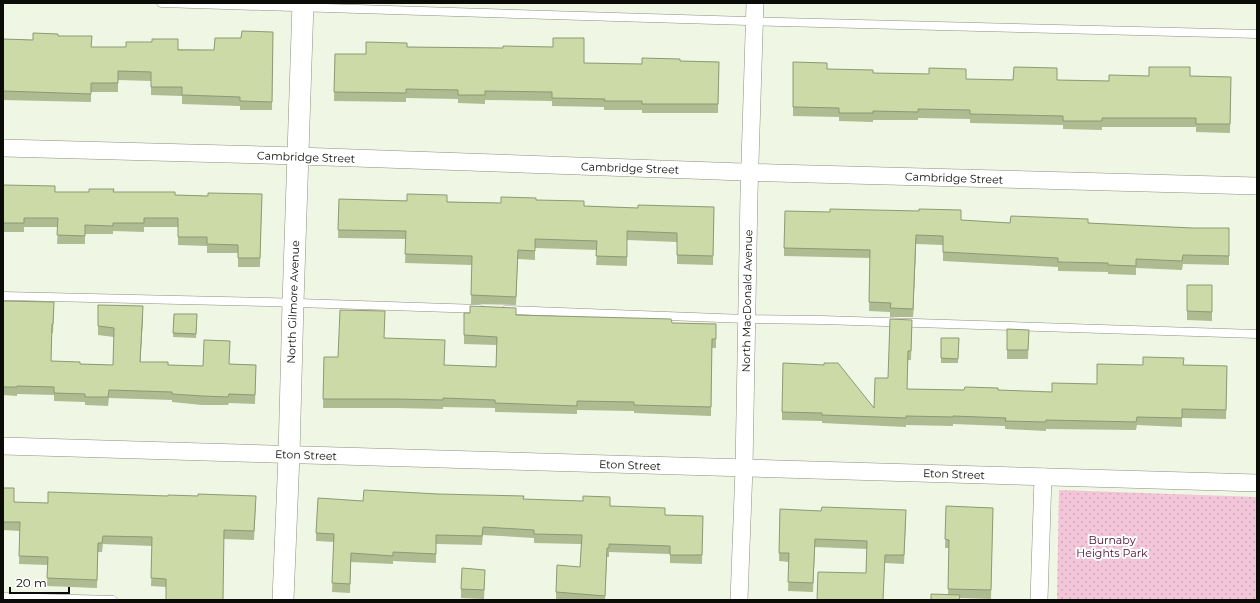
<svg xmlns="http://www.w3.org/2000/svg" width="1260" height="603" font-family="Montserrat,sans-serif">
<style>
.park{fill:url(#park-dots)}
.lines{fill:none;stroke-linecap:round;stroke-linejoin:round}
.service-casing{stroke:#8b9180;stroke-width:9}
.minor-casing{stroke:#8b9180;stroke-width:18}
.tertiary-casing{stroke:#8b9180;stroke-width:22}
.service{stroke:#fff;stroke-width:8}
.minor{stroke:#fff;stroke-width:17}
.tertiary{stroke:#fff;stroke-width:21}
.wall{fill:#afbb90}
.shaded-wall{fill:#8e9975}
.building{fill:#cbdaa7;stroke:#8e9975}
.labels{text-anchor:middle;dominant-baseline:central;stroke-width:4;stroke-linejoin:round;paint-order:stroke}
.street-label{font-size:11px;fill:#0b0c07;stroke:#fff}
.park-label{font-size:11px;fill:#4a0c2f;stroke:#fff}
</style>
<defs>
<pattern id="park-dots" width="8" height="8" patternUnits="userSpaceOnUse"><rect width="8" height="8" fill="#f2c5d8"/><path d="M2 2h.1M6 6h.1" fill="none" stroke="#cea8b8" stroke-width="1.8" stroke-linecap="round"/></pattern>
</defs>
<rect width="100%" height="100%" fill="#f0f6e4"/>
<polygon class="park" points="1059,490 1257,497 1257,600 1057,600"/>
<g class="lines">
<g class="service-casing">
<g id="service">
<polyline points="161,3 780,22 1257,34"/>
<polyline points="3,296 268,302 480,309"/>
<polyline points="506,310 746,319 822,320 1257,334"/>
<polyline points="3,597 113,600"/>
</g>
</g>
<g class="minor-casing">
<g id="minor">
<polyline points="3,148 298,156 774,173 1257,186"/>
<polyline points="3,446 1257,483"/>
<polyline points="739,600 744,468 749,194 755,3"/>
<polyline points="1039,600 1043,477"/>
</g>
</g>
<g class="tertiary-casing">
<polyline id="tertiary" points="283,600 289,455 293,303 303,3"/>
</g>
<use href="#service" class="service"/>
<use href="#minor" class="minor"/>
<use href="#tertiary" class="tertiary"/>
</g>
<g class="wall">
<polygon points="273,32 272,110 240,110 240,106 182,104 182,96 151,95 151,81 118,80 118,92 91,92 91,102 3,100 3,39 33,40 58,36 92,47 214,50 241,38"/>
<polygon points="407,47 503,48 553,47 584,63 642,64 680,61 719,62 718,113 642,113 642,110 604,110 604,107 552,106 552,101 485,100 485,104 458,103 458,99 406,98 406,102 334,101 335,54 366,54"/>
<polygon points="793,62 827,69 873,73 929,74 966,79 1109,81 1190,76 1231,77 1230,133 1196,132 1196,127 1102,127 1102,130 1063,129 1063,125 970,123 970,119 918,118 918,120 873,120 873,122 839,121 839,117 793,116"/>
<polygon points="3,185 55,192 113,192 175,195 208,196 262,194 260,267 238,267 238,253 207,253 207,246 178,245 178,227 144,227 144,232 113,231 113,234 85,234 85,244 57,244 58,227 24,227 24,232 3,232"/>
<polygon points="339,199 501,203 536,200 584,206 638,208 714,207 713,265 677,264 677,242 627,240 627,266 596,265 597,250 535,248 535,260 518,259 516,305 471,304 472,265 405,263 406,239 338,238"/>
<polygon points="919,211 961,220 1010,223 1088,223 1192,228 1229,228 1229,265 1183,264 1182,270 1136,268 1136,275 1108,274 1108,272 1058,271 1058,267 943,261 943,245 916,244 913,317 890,317 890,312 869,311 870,258 784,256 784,248 830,212"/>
<polygon points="1187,285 1212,285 1212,321 1187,320"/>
<polygon points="3,301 54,310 53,333 52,333 51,361 80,364 113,365 114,337 98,335 98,326 143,315 140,362 168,365 203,366 230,364 256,365 255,404 229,403 228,405 202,405 172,402 172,400 109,398 108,406 85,405 85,402 54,401 54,395 17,394 17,396 3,395"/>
<polygon points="174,314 197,314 196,338 173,337"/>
<polygon points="516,315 672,323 716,324 716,348 712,348 711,416 634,413 634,411 577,410 577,414 495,412 495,408 443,407 443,409 396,408 323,408 324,357 338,357 384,338 444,365 496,367 497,345 464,344 464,335"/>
<polygon points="912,328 911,360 908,360 907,389 1052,392 1097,384 1184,365 1227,366 1226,419 1182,418 1182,427 1137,425 1136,430 1046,429 1046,431 1005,429 1005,426 953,424 953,426 906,425 906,427 822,423 822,421 782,420 782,412 874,408"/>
<polygon points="1007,329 1029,330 1028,359 1007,359"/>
<polygon points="941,338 959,338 958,363 941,363"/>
<polygon points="3,488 14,502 48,503 256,504 254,540 224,539 166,587 151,586 152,546 103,544 102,552 98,552 97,588 47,586 48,565 19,564 20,531 3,530"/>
<polygon points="524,499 610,506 665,515 703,516 702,564 670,563 670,554 609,552 609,557 607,557 605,600 556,600 556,592 580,567 581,544 534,543 534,538 483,535 482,545 436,544 436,563 393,561 393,564 351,562 350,593 332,592 334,542 316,541 316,533 363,501"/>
<polygon points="946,506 993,508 991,599 960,598 948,595 949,548 945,548"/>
<polygon points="780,509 906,518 904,564 885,563 866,573 867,549 815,547 813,592 788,591 789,562 779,561"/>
<polygon points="485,578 484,599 461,598 461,589"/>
</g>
<g class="shaded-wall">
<polygon points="916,235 916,244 913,317 913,309"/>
<polygon points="143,306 143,315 140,370 140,362"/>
</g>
<g class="building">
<polygon points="242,31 273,32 272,102 240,101 240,97 182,95 182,87 151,87 151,72 118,71 118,83 91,83 91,94 3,91 3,39 33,40 33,33 58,34 58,36 92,36 91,47 126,47 126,42 152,42 152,39 178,39 178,50 214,50 215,38 241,38"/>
<polygon points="553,38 584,38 584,63 642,64 642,58 680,59 680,61 719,62 718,104 642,104 642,101 604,101 605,99 552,98 552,92 485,91 485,95 458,95 458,90 406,89 406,93 334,92 335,54 366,54 366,42 407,43 407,47 503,48 503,46 553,47"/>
<polygon points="793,62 827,63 827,69 873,70 873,73 929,74 929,68 966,69 966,79 1013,80 1014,67 1057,68 1057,80 1109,81 1109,75 1149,76 1149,67 1190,67 1190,76 1231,77 1230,124 1196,124 1196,118 1102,118 1102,121 1063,121 1063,116 970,114 970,110 918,109 918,112 873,111 873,113 839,113 839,108 793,107"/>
<polygon points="3,185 55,186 55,192 89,192 89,189 114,189 113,192 175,192 175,195 208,196 208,193 262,194 260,258 238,258 238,245 207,244 207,237 178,237 178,218 144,218 144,223 113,223 113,226 85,225 85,236 57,235 58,218 24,218 24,223 3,223"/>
<polygon points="407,194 447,195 447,202 501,203 501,197 536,198 536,200 584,201 584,206 638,208 638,205 714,207 713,256 677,255 677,233 627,231 627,257 596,256 597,241 535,239 535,251 518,250 516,297 471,295 472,256 405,254 406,231 338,230 339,199 407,201"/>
<polygon points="830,209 919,211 919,209 961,210 961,220 1010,223 1011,216 1088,219 1088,223 1192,228 1229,228 1229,256 1183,255 1182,261 1136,259 1136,266 1108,265 1108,263 1058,262 1058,258 943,252 943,236 916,235 913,309 890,308 891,303 869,302 870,250 784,248 785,211 830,212"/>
<polygon points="1187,285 1212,285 1212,312 1187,311"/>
<polygon points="3,301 54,302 53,324 52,324 51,361 80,362 80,364 113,365 114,328 98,326 98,305 143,306 140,362 168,362 168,365 203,366 204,340 230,341 229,364 256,365 255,395 229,394 228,397 202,396 172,394 172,392 109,390 108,397 85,397 85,394 54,393 54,387 17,386 17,387 3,387"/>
<polygon points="470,306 516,308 516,315 671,319 672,323 716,324 716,339 712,339 711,407 634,405 634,402 577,401 577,406 495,403 495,400 443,398 443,400 396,399 323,399 324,357 338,357 340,310 385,311 384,338 445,340 444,365 496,367 497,337 464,335 464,313 470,313"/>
<polygon points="174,314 197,314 196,334 173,333"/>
<polygon points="890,319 912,320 911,351 908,351 907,389 964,390 965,387 998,388 998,390 1052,392 1052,383 1097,384 1097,364 1143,365 1143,357 1184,358 1183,365 1227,366 1226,410 1182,409 1182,418 1137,417 1136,422 1046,420 1046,422 1005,421 1006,418 953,416 953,417 906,416 906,418 822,415 822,413 782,412 783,363 824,365 824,363 838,363 874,408 875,378 888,378"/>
<polygon points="1007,329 1029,330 1028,350 1007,350"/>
<polygon points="941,338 959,338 958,359 941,358"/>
<polygon points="3,488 14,488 14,502 48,503 48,492 168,496 168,495 198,496 198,494 256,496 254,531 224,530 223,600 166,600 166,579 151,578 152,537 103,536 102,543 98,543 97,580 47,578 48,557 19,556 20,522 3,522"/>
<polygon points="364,490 438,494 524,496 523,499 583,501 583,496 610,497 610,506 665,508 665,515 703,516 702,555 670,555 670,546 609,544 609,548 607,548 605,596 556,592 557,565 580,567 582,535 534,534 534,530 483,527 482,536 436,535 436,554 393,552 393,556 351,553 350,584 332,583 334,534 316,533 318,498 363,501"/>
<polygon points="946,506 993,508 991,590 948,589 949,540 945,539"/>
<polygon points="822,507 906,510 904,555 885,555 883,600 817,600 818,572 866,573 867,541 815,539 813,583 788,582 789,553 779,553 780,509 821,511"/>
<polygon points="462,568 485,570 484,590 461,589"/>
<polygon points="931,594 960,595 959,600 931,600"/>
</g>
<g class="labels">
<g class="street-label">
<text transform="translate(306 157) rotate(2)">Cambridge Street</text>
<text transform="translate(630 168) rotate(2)">Cambridge Street</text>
<text transform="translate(954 178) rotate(2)">Cambridge Street</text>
<text transform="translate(747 301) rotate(-89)">North MacDonald Avenue</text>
<text transform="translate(293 302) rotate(-88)">North Gilmore Avenue</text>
<text transform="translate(306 455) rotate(2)">Eton Street</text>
<text transform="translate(630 465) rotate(2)">Eton Street</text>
<text transform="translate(954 474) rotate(2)">Eton Street</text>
</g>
<g class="park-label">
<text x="1112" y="540">Burnaby<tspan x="1112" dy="13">Heights Park</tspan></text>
</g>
</g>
<rect width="1260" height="603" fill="none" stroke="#0b0c07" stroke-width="8"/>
<path d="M10 587v6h59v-6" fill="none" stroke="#0b0c07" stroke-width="2"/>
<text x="16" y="587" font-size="12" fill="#0b0c07" stroke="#ffffff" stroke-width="3" paint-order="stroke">20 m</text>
</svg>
